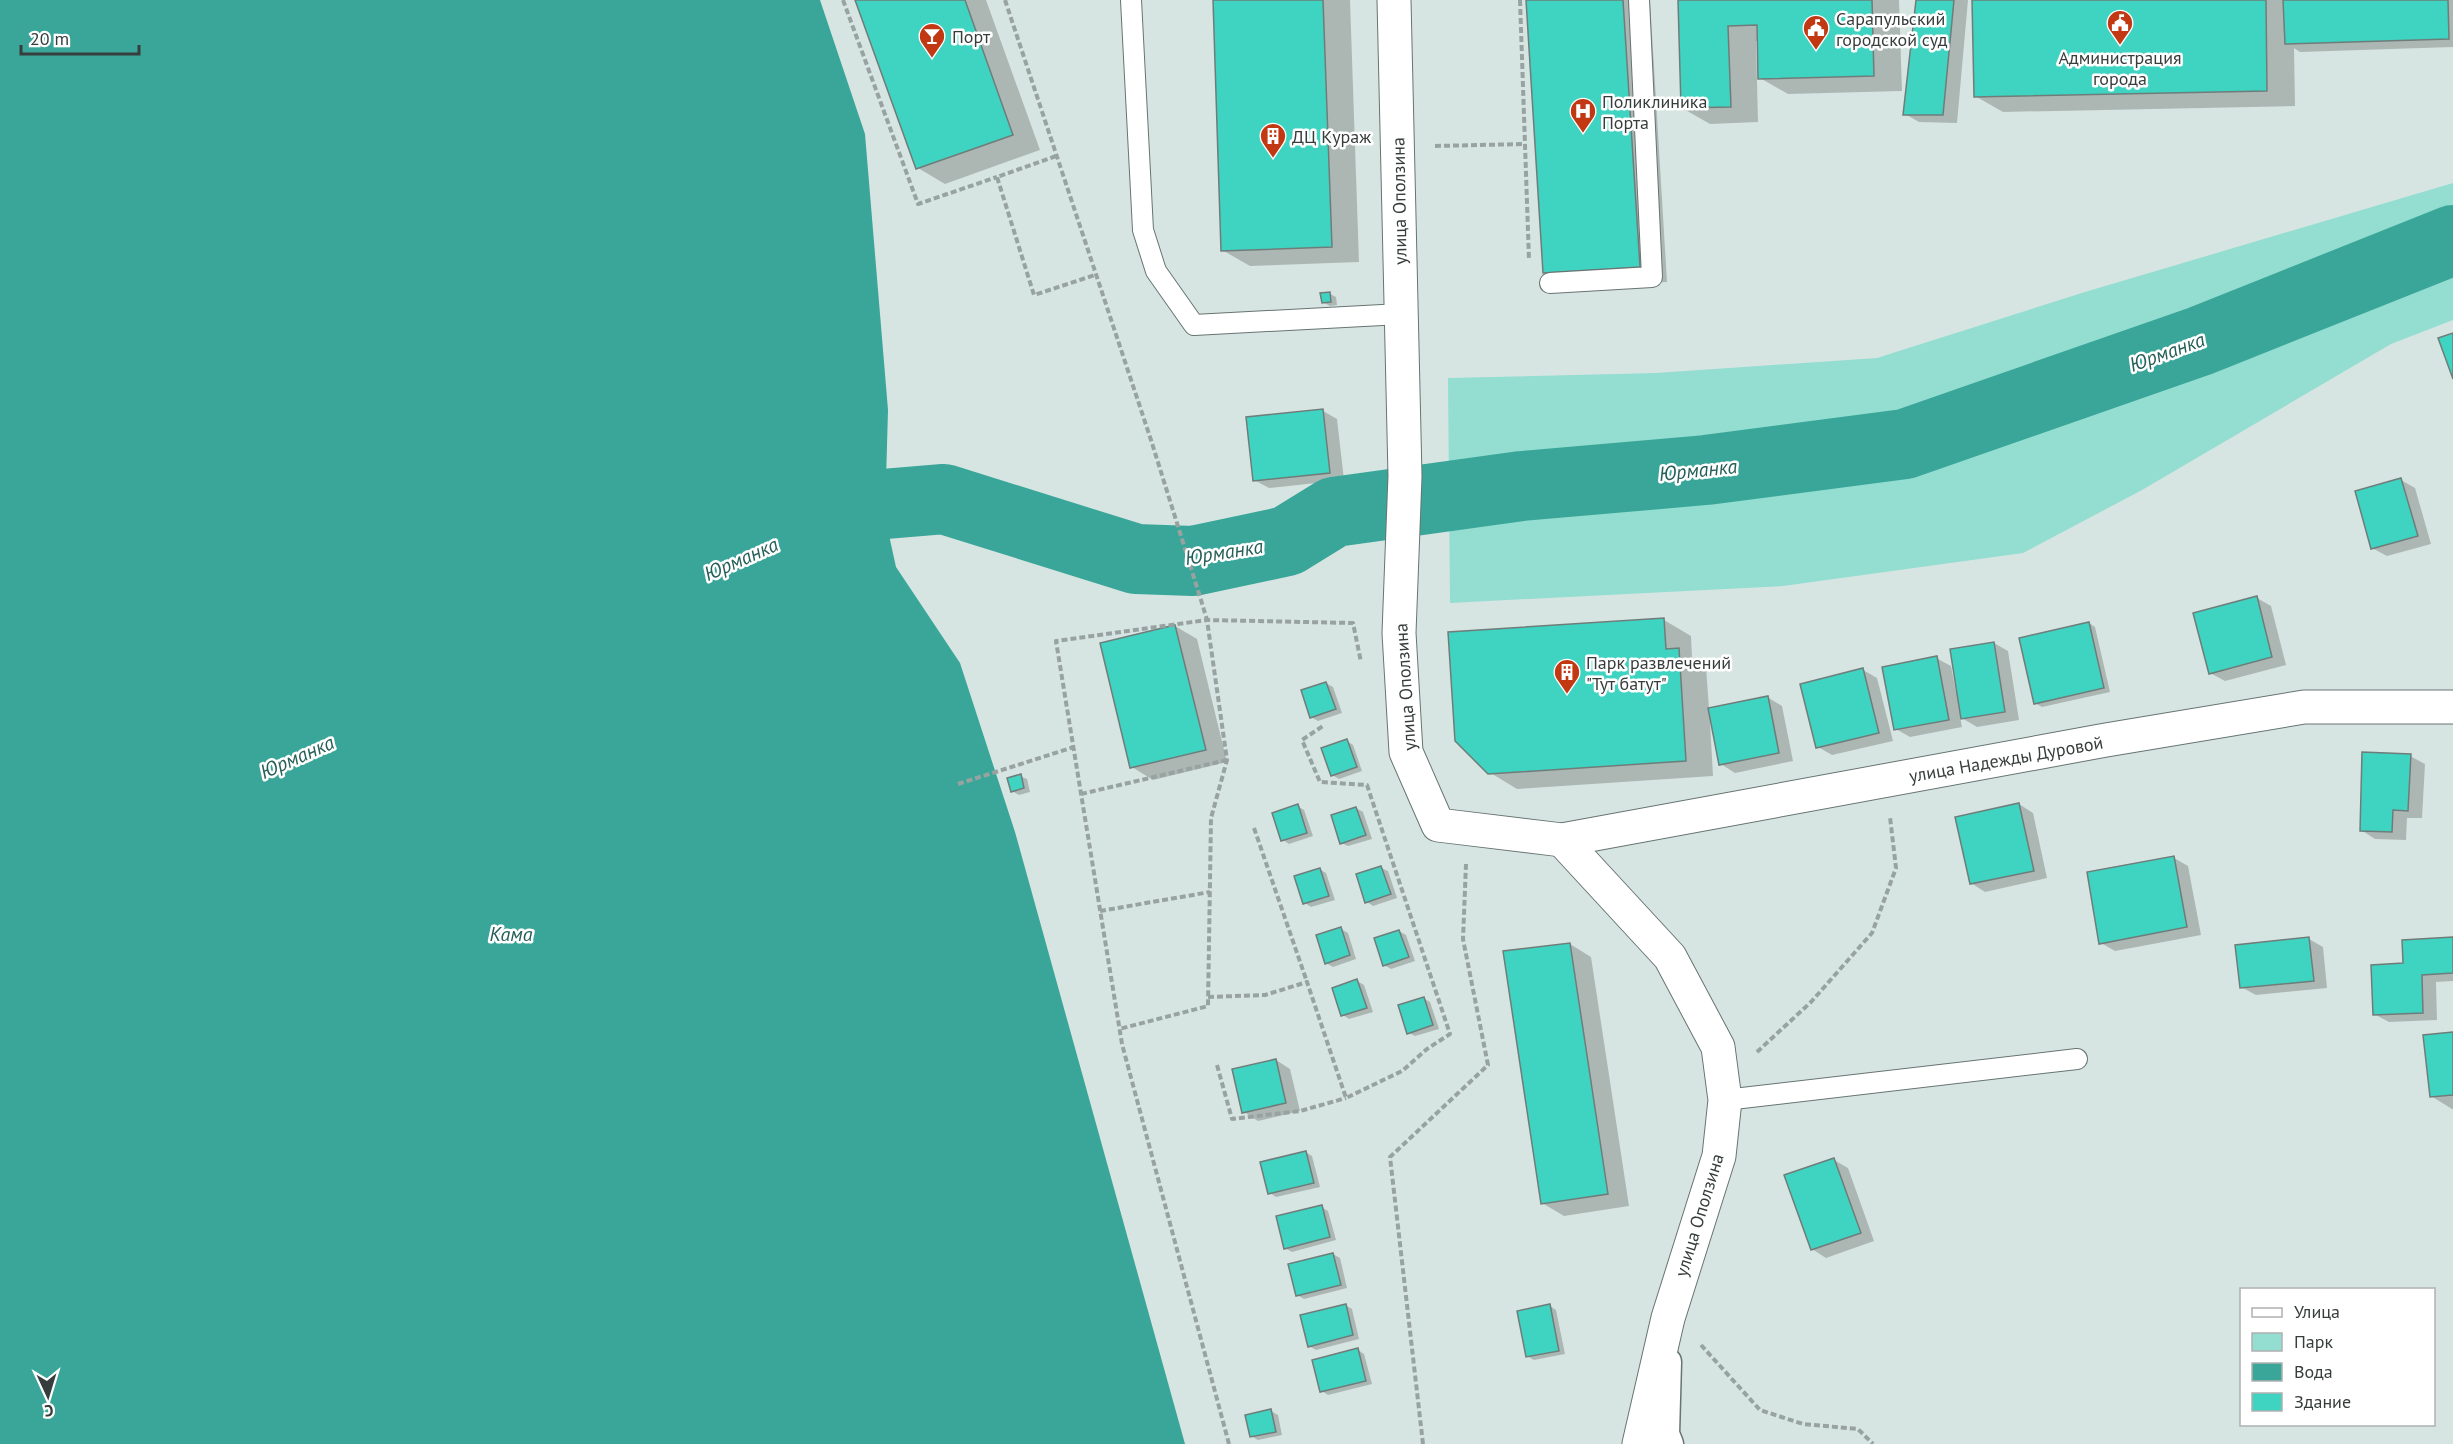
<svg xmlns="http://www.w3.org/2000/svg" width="2453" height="1444" font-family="'PT Sans',sans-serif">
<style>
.green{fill:#93ddd1}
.water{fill:#39a699}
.shadow{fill:#0003}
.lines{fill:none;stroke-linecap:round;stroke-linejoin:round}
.river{stroke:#39a699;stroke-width:70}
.building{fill:#3fd3c1;stroke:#6f7d7a;stroke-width:1.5}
.service-casing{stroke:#677472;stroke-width:22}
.pedestrian-casing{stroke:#677472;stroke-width:31}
.minor-casing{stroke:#677472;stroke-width:35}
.path{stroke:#98a3a1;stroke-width:4;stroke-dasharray:6 3;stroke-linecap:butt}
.service{stroke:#fff;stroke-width:20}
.pedestrian{stroke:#fff;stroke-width:28}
.minor{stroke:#fff;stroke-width:33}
.labels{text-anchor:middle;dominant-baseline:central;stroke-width:5;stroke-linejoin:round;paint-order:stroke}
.poi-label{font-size:18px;fill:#373d3c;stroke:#fff;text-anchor:start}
.street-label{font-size:18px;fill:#373d3c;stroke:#fff}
.water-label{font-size:20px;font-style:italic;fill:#255f57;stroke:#fff}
</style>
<rect width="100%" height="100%" fill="#d7e5e2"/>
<polygon class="green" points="2453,183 2453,320 2391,344 2142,490 2023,553 1783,586 1450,603 1448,378 1656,373 1877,358 2085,292"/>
<polygon class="water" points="0,0 820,0 865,134 888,410 885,517 896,567 960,663 1015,832 1185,1444 0,1444"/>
<g class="shadow">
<polygon points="857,0 986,0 1040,150 945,184 918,168"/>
<polygon points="1214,0 1350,0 1359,262 1250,266 1222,250"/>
<polygon points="1528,0 1650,0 1667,282 1572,288 1544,272"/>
<polygon points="1679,0 1899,0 1902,91 1788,94 1760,78 1759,41 1756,41 1758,122 1710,124 1682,108"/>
<polygon points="1918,0 1968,0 1957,123 1919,122 1905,114"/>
<polygon points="1974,0 2453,0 2453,47 2300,52 2294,48 2295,106 2003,112 1975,96"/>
<polygon points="1330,294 1336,297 1337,305 1330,306 1323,302"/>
<polygon points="1323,411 1337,419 1344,480 1269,488 1254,480"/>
<polygon points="2401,480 2415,488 2431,544 2387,556 2372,548"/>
<polygon points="2257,598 2271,606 2286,665 2225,681 2210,673"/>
<polygon points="1664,620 1691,636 1692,658 1706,666 1709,709 1767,697 1782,706 1793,761 1735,773 1721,764 1712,721 1710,722 1713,776 1517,789 1489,772"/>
<polygon points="2089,623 2095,627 2110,692 2042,707 2035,703"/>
<polygon points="1175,626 1197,639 1227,762 1153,780 1132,767"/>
<polygon points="1994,643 2008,651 2019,720 1977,727 1960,717 1962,727 1910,737 1896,729 1936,658 1951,666 1956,692 1958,692"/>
<polygon points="1863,670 1877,678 1893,741 1832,755 1818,747"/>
<polygon points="1326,683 1333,687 1342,713 1318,721 1311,717"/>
<polygon points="1347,741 1353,745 1362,771 1339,779 1332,775"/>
<polygon points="2410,756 2425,764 2422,818 2407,818 2406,840 2375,839 2361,830"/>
<polygon points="1020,776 1027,779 1030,792 1019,795 1012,791"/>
<polygon points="2019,804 2033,813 2047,878 1985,892 1971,883"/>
<polygon points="1297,806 1304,810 1313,836 1289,844 1283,840"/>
<polygon points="1356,808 1363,812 1372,839 1348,846 1341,843"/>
<polygon points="2174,858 2188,866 2201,935 2115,951 2101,943"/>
<polygon points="1381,868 1388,871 1397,898 1373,906 1367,902"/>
<polygon points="1319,869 1326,873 1335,900 1311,907 1305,903"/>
<polygon points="1341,929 1348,933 1356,959 1333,967 1326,963"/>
<polygon points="1399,931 1406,935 1415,961 1391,969 1384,965"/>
<polygon points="2309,939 2323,947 2327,988 2256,995 2241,987"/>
<polygon points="2453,939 2453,981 2436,982 2437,1020 2389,1022 2374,1014 2404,965"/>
<polygon points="1570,944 1591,957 1629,1206 1564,1216 1542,1203"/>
<polygon points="1357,981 1364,985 1373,1012 1349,1019 1343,1015"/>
<polygon points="1423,998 1430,1002 1439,1029 1415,1036 1409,1033"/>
<polygon points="2453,1034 2453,1109 2452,1109 2431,1096"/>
<polygon points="1276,1060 1290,1069 1300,1111 1258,1121 1244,1112"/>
<polygon points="1305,1152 1312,1156 1320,1187 1276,1197 1270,1193"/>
<polygon points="1834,1160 1848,1168 1874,1241 1826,1258 1812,1249"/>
<polygon points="1321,1207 1328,1211 1336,1240 1292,1252 1285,1248"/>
<polygon points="1333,1254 1340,1258 1347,1288 1304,1299 1297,1295"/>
<polygon points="1345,1305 1352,1309 1359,1339 1316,1350 1309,1346"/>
<polygon points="1550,1306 1556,1310 1565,1354 1534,1360 1527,1356"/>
<polygon points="1358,1350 1364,1354 1372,1384 1328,1395 1322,1391"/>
<polygon points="1271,1411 1278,1415 1282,1435 1258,1440 1251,1436"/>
</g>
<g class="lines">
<polyline class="river" points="795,535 860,506 944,499 1136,559 1193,561 1287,541 1334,512 1522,486 1706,470 1905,444 2200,341 2453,240"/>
</g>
<g class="building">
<polygon points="855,0 965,0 1013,135 916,169"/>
<polygon points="1213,0 1323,0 1332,247 1221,251"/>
<polygon points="1526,0 1623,0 1640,267 1543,273"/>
<polygon points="1678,0 1872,0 1874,76 1758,79 1757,25 1728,26 1731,107 1681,108"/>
<polygon points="1916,0 1954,0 1943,115 1903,115"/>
<polygon points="1972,0 2266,0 2267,91 1974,97"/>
<polygon points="2283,0 2448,0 2449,39 2285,44"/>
<polygon points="1330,292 1331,302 1322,303 1320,293"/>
<polygon points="2453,333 2453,379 2438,338"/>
<polygon points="1323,409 1330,473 1253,481 1246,417"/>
<polygon points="2401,478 2418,536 2371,549 2355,491"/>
<polygon points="2257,596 2272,657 2209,674 2193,613"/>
<polygon points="1664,618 1666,649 1679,648 1686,761 1488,774 1455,741 1448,632"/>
<polygon points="2089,622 2104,688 2034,704 2019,638"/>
<polygon points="1175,625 1206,750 1130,768 1100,643"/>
<polygon points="1994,642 2005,712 1961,719 1950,649"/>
<polygon points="1937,656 1949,720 1894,730 1882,667"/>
<polygon points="1863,668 1879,733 1816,748 1800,684"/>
<polygon points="1326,682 1336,709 1310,718 1301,690"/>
<polygon points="1768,696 1779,753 1719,765 1708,708"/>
<polygon points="1347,739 1357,767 1331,776 1321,748"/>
<polygon points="2362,752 2411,754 2408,811 2393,810 2392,832 2360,831"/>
<polygon points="1021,774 1024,788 1011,792 1007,778"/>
<polygon points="2019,803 2034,871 1970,884 1955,817"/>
<polygon points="1298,804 1307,833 1281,841 1272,813"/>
<polygon points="1356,807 1366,835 1340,844 1331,815"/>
<polygon points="2174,856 2187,927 2099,944 2087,872"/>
<polygon points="1381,866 1391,894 1365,903 1356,874"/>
<polygon points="1320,868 1329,896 1303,904 1294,876"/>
<polygon points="1341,927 1350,955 1325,964 1316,935"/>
<polygon points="1399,930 1409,957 1383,966 1374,938"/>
<polygon points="2309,937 2314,981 2240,988 2235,945"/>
<polygon points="2453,937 2453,973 2422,975 2423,1013 2373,1015 2371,965 2403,963 2402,940"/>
<polygon points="1570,943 1608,1194 1541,1204 1503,951"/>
<polygon points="1357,979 1367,1008 1341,1016 1332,988"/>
<polygon points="1424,997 1433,1025 1407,1034 1398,1005"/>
<polygon points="2453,1032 2453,1095 2430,1097 2423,1035"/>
<polygon points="1276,1059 1286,1103 1242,1113 1232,1069"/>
<polygon points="1306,1151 1314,1183 1268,1194 1260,1162"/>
<polygon points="1834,1158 1861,1233 1811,1250 1784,1175"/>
<polygon points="1322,1205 1330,1237 1284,1249 1276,1216"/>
<polygon points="1333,1253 1341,1285 1296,1296 1288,1264"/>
<polygon points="1346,1304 1353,1335 1308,1347 1300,1315"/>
<polygon points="1550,1304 1559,1351 1526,1357 1517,1311"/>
<polygon points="1358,1348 1366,1381 1320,1392 1312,1360"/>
<polygon points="1271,1409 1276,1432 1250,1437 1245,1415"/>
</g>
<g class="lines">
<g class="service-casing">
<g id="service">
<polyline points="1131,0 1143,230 1156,271 1194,325 1401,314"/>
<polyline points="1550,283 1652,277 1639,0"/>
<polyline points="1725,1100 2077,1059"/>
</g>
</g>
<g class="pedestrian-casing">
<polyline id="pedestrian" points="1667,1362 1665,1434 1669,1444"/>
</g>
<g class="minor-casing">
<g id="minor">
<polyline points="1394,0 1405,476 1399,633 1406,752 1438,825 1562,840 2106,740 2304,707 2453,707"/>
<polyline points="1562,840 1670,957 1718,1047 1725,1100 1719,1156 1668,1318 1639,1444"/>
</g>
</g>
<g class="path">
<polyline points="843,0 918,204 997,177"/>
<polyline points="1005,0 1151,440 1201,600 1207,620 1227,760 1211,818 1208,1006 1119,1029"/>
<polyline points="1520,0 1529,260"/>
<polyline points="1435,146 1524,144"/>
<polyline points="1056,156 997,177 1034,295 1095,275"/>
<polyline points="958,784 1074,747"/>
<polyline points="1081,794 1227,760"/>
<polyline points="1254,828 1307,982"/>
<polyline points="1100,911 1210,892"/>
<polyline points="1208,997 1265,995 1307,982 1346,1098 1402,1071 1427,1049 1450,1034 1367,785 1320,782 1302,740 1323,726"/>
<polyline points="1757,1052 1811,1002 1872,933 1896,868 1890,817"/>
<polyline points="1217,1065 1232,1119 1300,1111 1346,1098"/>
<polyline points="1701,1345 1760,1410 1803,1424 1858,1429 1873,1444"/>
<polyline points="1229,1444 1122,1044 1056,641 1207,620 1353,623 1361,662"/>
<polyline points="1423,1444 1390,1157 1488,1065 1463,939 1466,864"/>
</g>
<use href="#service" class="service"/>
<use href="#pedestrian" class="pedestrian"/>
<use href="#minor" class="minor"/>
</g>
<defs>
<g id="civic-pin" transform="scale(1.35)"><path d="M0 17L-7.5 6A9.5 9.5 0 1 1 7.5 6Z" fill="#c23813" stroke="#fff"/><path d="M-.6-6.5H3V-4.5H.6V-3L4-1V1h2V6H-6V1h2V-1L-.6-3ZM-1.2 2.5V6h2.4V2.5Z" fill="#fff"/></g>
<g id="bar-pin" transform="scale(1.35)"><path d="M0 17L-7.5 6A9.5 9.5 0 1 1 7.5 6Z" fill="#c23813" stroke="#fff"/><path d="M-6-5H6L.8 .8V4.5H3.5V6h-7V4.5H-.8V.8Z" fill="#fff"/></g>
<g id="hospital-pin" transform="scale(1.35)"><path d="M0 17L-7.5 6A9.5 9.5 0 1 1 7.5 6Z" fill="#c23813" stroke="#fff"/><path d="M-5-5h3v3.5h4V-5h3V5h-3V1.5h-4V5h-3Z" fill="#fff"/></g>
<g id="building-pin" transform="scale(1.35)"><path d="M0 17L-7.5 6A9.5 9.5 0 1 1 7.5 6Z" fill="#c23813" stroke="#fff"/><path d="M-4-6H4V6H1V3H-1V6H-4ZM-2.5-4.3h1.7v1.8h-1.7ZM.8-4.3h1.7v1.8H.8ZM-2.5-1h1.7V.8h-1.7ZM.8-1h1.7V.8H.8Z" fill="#fff"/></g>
</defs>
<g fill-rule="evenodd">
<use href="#civic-pin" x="2120" y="23"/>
<use href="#civic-pin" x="1816" y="28"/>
<use href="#bar-pin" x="932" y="36"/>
<use href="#hospital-pin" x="1583" y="111"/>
<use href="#building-pin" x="1273" y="136"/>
<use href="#building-pin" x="1567" y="672"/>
</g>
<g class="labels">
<g class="poi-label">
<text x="1836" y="18">Сарапульский<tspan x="1836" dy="21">городской суд</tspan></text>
<text x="952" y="36">Порт</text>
<text x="2120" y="57" text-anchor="middle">Администрация<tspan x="2120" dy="21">города</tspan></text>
<text x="1602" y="101">Поликлиника<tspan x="1602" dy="21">Порта</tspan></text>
<text x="1292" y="136">ДЦ Кураж</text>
<text x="1586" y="662">Парк развлечений<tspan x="1586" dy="21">"Тут батут"</tspan></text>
</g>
<g class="street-label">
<text transform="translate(1399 201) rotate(-91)">улица Оползина</text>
<text transform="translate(1405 687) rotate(-94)">улица Оползина</text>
<text transform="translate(2006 759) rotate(-10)">улица Надежды Дуровой</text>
<text transform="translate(1699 1215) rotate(-73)">улица Оползина</text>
</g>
<g class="water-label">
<text transform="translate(2167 352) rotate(-20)">Юрманка</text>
<text transform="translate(1698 470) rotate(-6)">Юрманка</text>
<text transform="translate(1224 552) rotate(-9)">Юрманка</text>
<text transform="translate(741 559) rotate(-24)">Юрманка</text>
<text transform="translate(297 757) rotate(-24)">Юрманка</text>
<text x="511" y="934">Кама</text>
</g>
</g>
<rect x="2240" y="1288" width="195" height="138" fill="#ffffff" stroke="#afb1b1" stroke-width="1.5"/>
<rect x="2252" y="1308" width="30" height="9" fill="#ffffff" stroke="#afb1b1" stroke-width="1.5"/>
<text x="2294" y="1318" font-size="18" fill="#373d3c">Улица</text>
<rect x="2252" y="1333" width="30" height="18" fill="#93ddd1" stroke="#afb1b1" stroke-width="1.5"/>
<text x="2294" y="1348" font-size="18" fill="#373d3c">Парк</text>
<rect x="2252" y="1363" width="30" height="18" fill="#39a699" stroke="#afb1b1" stroke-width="1.5"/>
<text x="2294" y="1378" font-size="18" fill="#373d3c">Вода</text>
<rect x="2252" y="1393" width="30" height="18" fill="#3fd3c1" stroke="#afb1b1" stroke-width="1.5"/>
<text x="2294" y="1408" font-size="18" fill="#373d3c">Здание</text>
<g transform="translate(48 1396) rotate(176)" stroke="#ffffff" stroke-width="4.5" paint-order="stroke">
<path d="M0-4.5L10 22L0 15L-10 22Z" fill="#373d3c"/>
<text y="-9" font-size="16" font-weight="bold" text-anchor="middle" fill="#373d3c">С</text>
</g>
<path d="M21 45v9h118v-9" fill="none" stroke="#373d3c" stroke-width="3"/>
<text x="30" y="45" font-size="18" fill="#373d3c" stroke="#ffffff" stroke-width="4.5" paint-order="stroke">20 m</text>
</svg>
